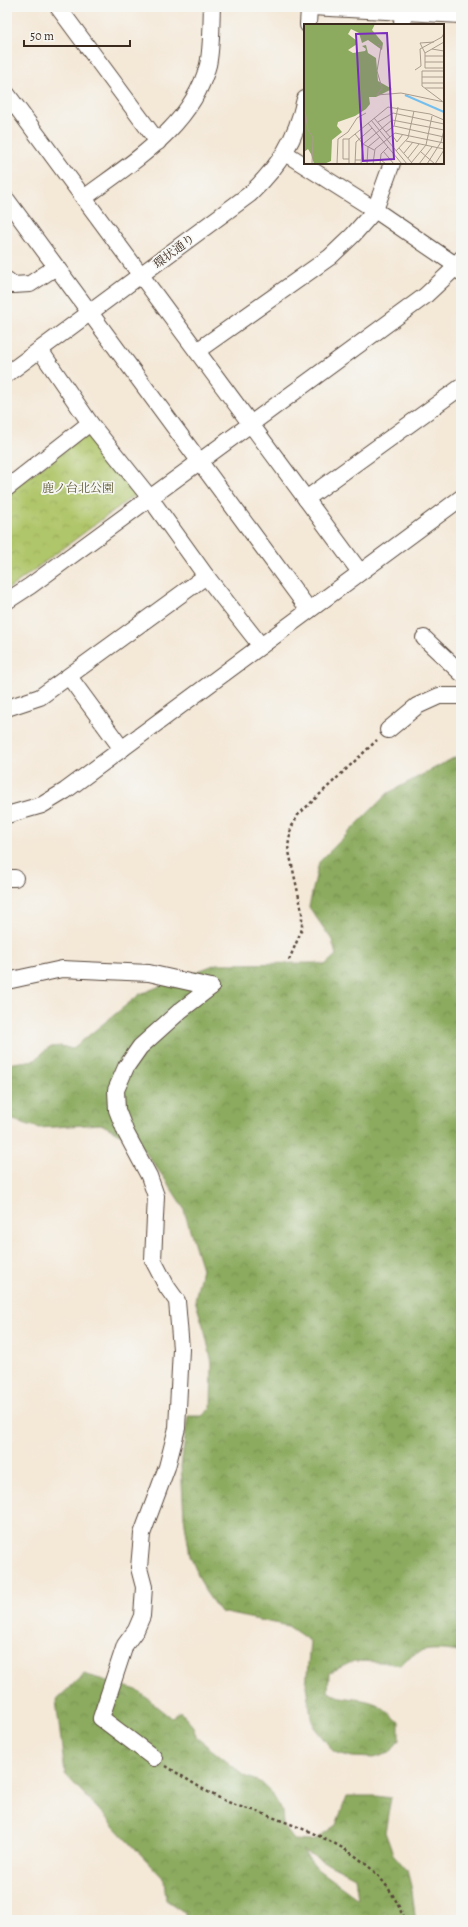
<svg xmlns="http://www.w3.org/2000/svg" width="468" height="1927" font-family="Alegreya,'Noto Serif JP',serif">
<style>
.forest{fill:url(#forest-crowns);stroke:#646a3e;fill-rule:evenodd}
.park{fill:url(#park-crowns);stroke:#767844}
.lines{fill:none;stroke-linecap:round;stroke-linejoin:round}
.minor-casing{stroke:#57463a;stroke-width:18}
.path{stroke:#57463a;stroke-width:2.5;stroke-dasharray:3 3;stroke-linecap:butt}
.minor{stroke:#fff;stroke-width:16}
.labels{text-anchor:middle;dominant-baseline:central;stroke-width:3.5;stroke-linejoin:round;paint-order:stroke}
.street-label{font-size:12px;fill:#3b2a1e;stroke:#f6f6f2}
.park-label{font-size:12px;fill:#5e5935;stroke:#f6f6f2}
.inset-river{fill:none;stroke:#75bfee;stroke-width:2}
.inset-road{fill:none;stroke:#aa9c8d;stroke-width:1}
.view{fill:#7b2cbf;fill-opacity:0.15;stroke:#7b2cbf;stroke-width:2}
.inset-edge{fill:none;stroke:#3b2a1e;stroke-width:2}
</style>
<defs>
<pattern id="forest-crowns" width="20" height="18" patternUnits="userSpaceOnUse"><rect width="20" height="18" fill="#8cab5f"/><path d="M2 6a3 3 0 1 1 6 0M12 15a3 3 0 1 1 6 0" fill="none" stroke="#748b4e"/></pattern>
<pattern id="park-crowns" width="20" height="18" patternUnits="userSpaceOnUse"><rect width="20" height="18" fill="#b0c66b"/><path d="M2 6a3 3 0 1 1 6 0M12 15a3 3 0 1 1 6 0" fill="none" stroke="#98aa5c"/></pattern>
</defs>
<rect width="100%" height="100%" fill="#f6f6f2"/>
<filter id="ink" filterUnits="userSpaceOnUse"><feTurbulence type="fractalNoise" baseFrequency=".025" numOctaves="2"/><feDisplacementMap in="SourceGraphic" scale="8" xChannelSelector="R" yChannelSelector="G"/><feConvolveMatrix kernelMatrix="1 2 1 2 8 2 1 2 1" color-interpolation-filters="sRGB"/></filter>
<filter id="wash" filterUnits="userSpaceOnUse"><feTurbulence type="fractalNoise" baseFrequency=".012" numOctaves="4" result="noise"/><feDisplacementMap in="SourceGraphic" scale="16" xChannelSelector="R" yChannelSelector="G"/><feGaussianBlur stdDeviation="0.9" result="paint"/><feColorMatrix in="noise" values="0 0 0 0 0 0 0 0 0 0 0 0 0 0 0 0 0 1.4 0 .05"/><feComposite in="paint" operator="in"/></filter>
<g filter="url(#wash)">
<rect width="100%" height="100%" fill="#f4e8d7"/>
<g class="forest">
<path d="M 461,754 L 461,1652 C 436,1649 419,1646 400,1665 L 381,1662 L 354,1661 L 329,1673 L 328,1692 C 345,1701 358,1697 374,1703 C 383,1706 391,1715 399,1722 L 399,1740 L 390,1753 L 374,1758 L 352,1757 L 334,1752 L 314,1727 L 310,1709 L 306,1686 L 310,1641 L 288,1626 L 220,1612 L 205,1591 L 190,1556 L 184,1517 L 181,1466 L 188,1416 L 202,1416 L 211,1408 L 212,1363 L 205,1332 L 195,1300 L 202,1269 L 183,1207 L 167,1182 L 140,1145 L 101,1124 L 39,1128 L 7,1118 L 7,1064 L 35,1060 L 49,1047 L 62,1046 L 72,1049 L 140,994 L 216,964 L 317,963 L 325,965 L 336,955 L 332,940 L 309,907 L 319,862 L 388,793 Z"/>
<path d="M 84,1674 L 137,1690 L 172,1718 L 180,1711 L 192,1724 L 197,1738 L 245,1776 L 262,1783 L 271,1792 L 282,1810 L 283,1825 L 294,1840 L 313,1841 L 336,1825 L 347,1796 L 376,1796 L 391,1798 L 385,1832 L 393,1854 L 407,1870 L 412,1890 L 415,1916 L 419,1920 L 187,1920 L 184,1912 L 166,1900 L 164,1879 L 65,1774 L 56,1700 ZM 302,1850 L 355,1877 L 358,1899 L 317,1869 Z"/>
</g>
<polygon class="park" points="90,430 136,494 7,590 7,494"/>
</g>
<g filter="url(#ink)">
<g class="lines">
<g class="minor-casing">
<g id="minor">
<polyline points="58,7 158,142"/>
<polyline points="311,7 461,15"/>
<polyline points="308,25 309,7"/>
<polyline points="402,25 403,7"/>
<polyline points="7,94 360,572"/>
<polyline points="285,153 375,210 457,266 461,272"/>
<path d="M 84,198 C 132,162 192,127 208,65 C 212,47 211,25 212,7"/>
<polyline points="7,200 309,610"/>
<polyline points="7,280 13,285 30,284 56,267"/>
<polyline points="40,350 90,423 150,498 206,576 261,646"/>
<polyline points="197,351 330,257 353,235 375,210 392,163"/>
<path d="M 7,374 L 250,194 C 279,166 296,140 305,99"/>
<polyline points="7,488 90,423"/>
<polyline points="306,499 461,387"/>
<polyline points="7,601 30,586 425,296 457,266 461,259"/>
<polyline points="424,638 461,673"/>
<polyline points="70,678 122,749"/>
<polyline points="7,708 40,697 206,576"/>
<polyline points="388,730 417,706 439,696 461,696"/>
<polyline points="7,815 42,805 65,791 461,498"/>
<polyline points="7,878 15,878"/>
<polyline points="7,981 62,969 149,973 211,987"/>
<polyline points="154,1758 101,1718 125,1645 136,1630 142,1616 144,1587 139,1568 142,1534 167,1467 177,1428 181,1349 177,1301 167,1287 153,1260 156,1196 149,1176 126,1133 117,1110 116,1090 126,1067 140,1047 180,1011 211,987"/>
</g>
</g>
<g class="path">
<polyline points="289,960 302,929 302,911 288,847 291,828 298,815 377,740"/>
<path d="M 166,1766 C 192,1782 222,1804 253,1810 C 313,1833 382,1852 404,1920"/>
</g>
<use href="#minor" class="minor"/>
</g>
</g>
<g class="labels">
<g class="street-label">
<text transform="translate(174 251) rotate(-37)">環状通り</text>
</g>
<g class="park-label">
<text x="78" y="488">鹿ノ台北公園</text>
</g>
</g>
<g transform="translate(304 24)">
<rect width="140" height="140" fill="#f4e8d7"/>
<path d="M 0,0 L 71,0 L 68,6 L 79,19 L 78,26 L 64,16 L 58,19 L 55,9 L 47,5 L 44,10 L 53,17 L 53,20 L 44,26 L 49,29 L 61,27 L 62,25 L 58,22 L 62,21 L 64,29 L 72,34 L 74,57 L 88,65 L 72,73 L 65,73 L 66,80 L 62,85 L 51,92 L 34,98 L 33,102 L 38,108 L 28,116 L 27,137 L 20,140 L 10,140 L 7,130 L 4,125 L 0,128 Z" fill="#8cab5f"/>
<path class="inset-river" d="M 101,71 L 140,88"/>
<path class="inset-road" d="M 130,18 L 116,19 L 121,29 L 121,44 L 140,44M 128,25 L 140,27M 121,29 L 140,18M 121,32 L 140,32M 121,38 L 140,38M 111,46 L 117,42 L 116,25 L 138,13 L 140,9M 118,53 L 140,53M 118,59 L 140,59M 121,64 L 140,64M 73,71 L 97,69 L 140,78M 73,71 L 78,64 L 73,47 L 77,23 L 74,20M 138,77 L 118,62 L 118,47 L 140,47M 0,80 L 4,106 L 9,113 L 8,140M 70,94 L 86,113M 67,96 L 103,140M 74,98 L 89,89 L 140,100M 64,99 L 98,140M 90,102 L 94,83M 82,108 L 90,102 L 140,113M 51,110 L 59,120 L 70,126M 88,111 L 93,118 L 99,110M 102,117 L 140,125M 95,124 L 108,139M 79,127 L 90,140M 92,127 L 104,114 L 110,87M 117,128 L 131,140M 100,129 L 109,118M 104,134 L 115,120M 45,135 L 39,135 L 39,115 L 45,115 L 84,83 L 126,90 L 140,96M 51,136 L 77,136 L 82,140M 107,139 L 122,121 L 128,92M 33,140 L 34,115 L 44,108 L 53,94 L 62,89M 45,140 L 45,115M 51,140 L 52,118 L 68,104M 57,140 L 59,120 L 88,96 L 140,106M 63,140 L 64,123 L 76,113M 69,140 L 71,125 L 91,109 L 140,119M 76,140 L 77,130 L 84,123M 115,140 L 128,123M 123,140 L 137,118 L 140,106M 131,140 L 140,126"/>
<path class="view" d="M 83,9 L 90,135 L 59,137 L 52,10 Z"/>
<rect width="140" height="140" class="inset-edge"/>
</g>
<rect width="468" height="1927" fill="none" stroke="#f6f6f2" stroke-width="24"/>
<path d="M24 40v6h106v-6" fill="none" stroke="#3b2a1e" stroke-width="2"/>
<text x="30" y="40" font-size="12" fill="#3b2a1e" stroke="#f6f6f2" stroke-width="3" paint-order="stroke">50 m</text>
</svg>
